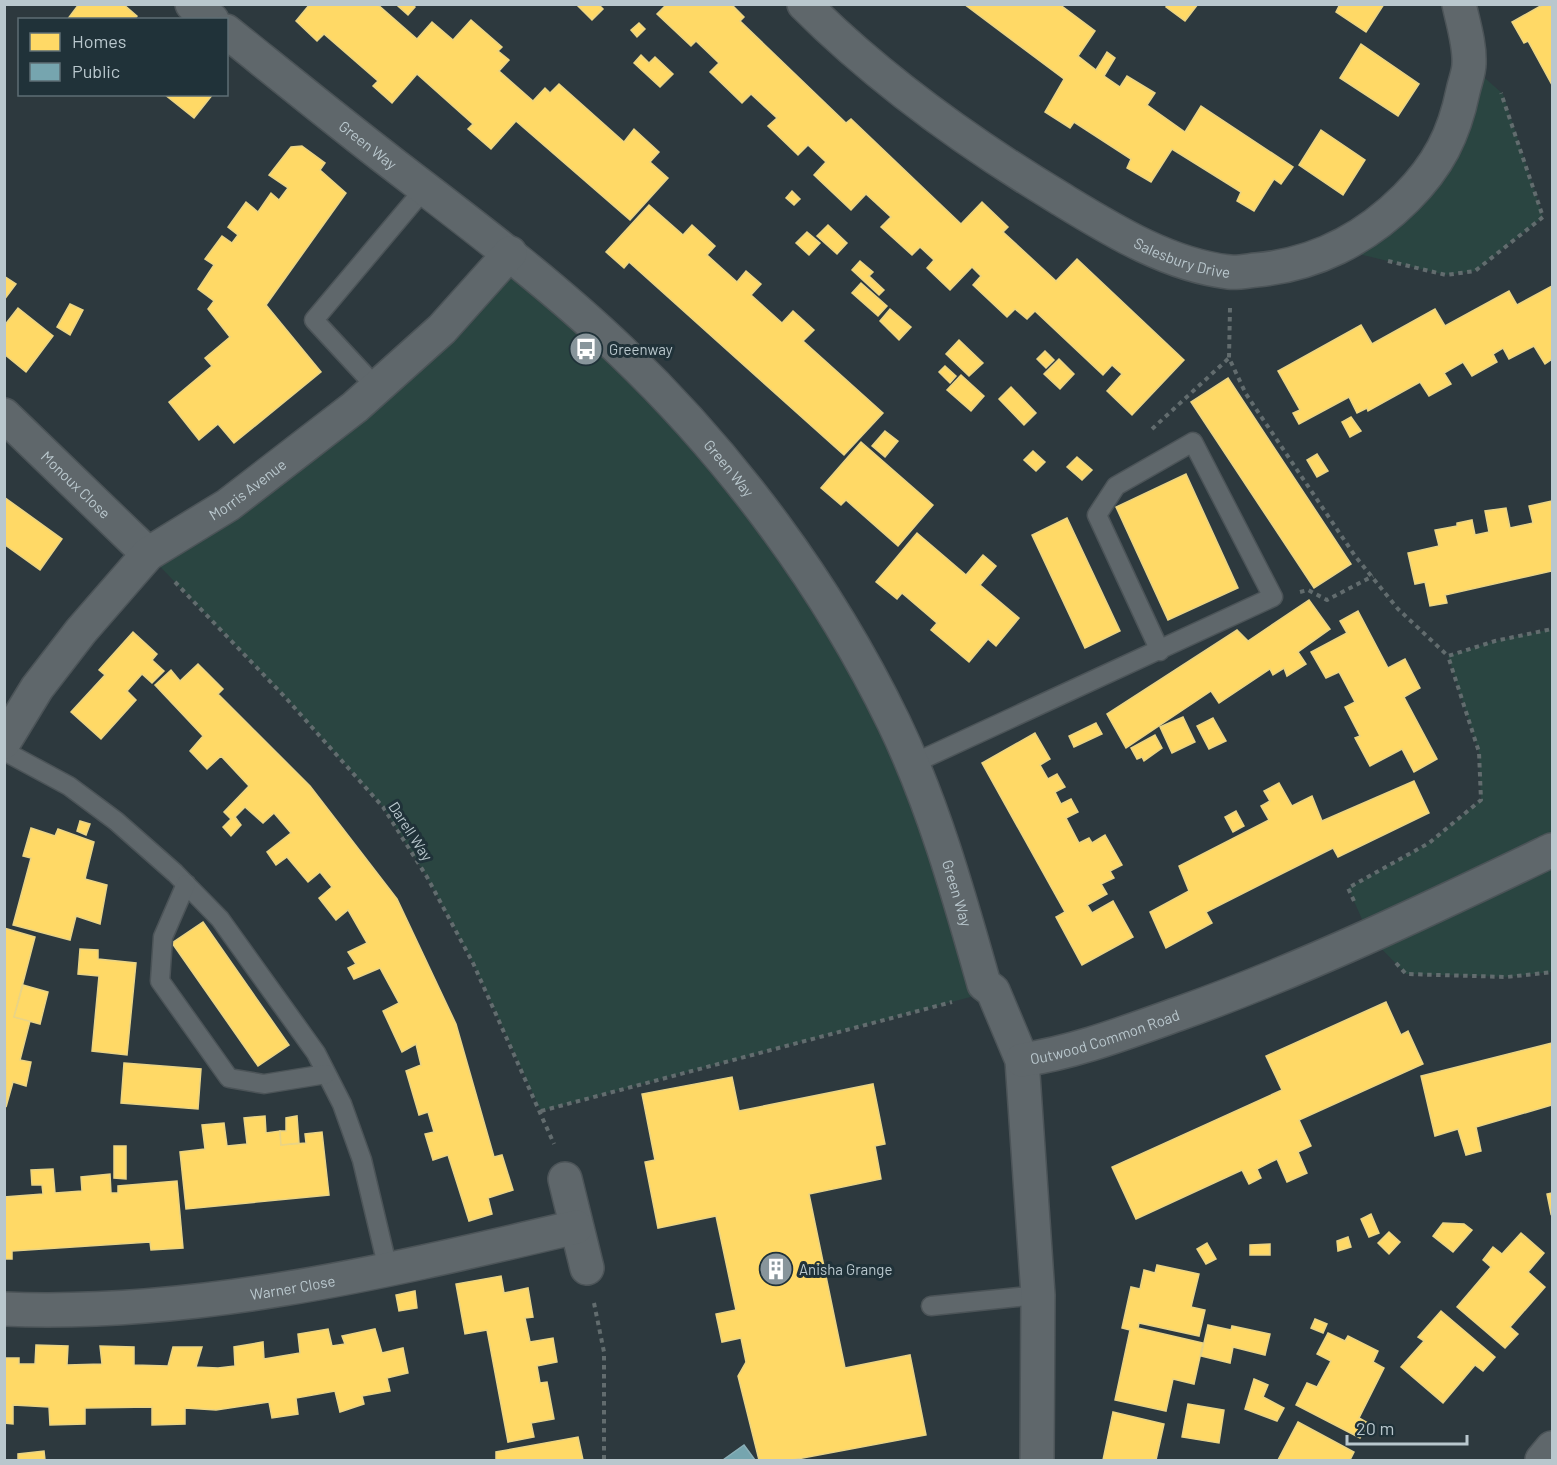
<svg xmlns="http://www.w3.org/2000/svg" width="1557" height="1465" font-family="Barlow,sans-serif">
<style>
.green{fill:#2a4541}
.homes{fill:#ffd966;stroke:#ead485;stroke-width:1.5}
.public{fill:#76a5af;stroke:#8aafb8;stroke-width:1.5}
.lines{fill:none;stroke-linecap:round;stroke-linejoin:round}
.lane-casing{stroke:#4c5458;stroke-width:21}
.street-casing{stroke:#4c5458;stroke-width:36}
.path{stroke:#626c6e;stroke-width:4;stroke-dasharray:4.5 4.5;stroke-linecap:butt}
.lane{stroke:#5f676b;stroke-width:18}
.street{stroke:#5f676b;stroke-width:33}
.labels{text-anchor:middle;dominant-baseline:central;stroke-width:6;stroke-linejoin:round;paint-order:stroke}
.street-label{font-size:15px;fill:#b9c7cd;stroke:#203239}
.poi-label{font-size:15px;fill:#b9c7cd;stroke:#203239;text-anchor:start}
</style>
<rect width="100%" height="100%" fill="#2d393e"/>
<g class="green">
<polygon points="1469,64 1503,94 1543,217 1475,271 1446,275 1338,249 1428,176"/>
<polygon points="510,253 567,301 841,625 993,991 541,1111 473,963 427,877 383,807 285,697 148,554 228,505"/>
<polygon points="1552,629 1552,972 1507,977 1406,974 1370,937 1348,888 1429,843 1481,800 1479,752 1448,656 1495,641"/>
</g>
<g class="homes">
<polygon points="79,4 123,4 137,16 134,20 67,20"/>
<polygon points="310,4 377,4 417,39 432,22 453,40 471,20 502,47 498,51 509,60 499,71 533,101 545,88 550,93 559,84 624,142 634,129 659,152 650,162 668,178 630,220 516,121 491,149 468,129 473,124 417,74 392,103 373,86 378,81 324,34 317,41 296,21"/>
<polygon points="399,4 412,4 415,7 408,15 398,6"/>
<polygon points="576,4 598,4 603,9 592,20"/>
<polygon points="667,4 731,4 744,17 740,21 846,123 851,119 961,224 982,202 1008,227 1003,232 1056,281 1077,259 1184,360 1132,415 1107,391 1122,374 1112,365 1103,375 1035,311 1027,319 1015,309 1007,317 973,285 981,276 972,267 950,290 927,268 934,260 920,247 912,255 881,227 891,217 866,194 851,210 814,175 826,162 808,145 798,155 768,126 777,118 751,94 742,103 710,72 719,63 696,41 691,46 657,14"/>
<polygon points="964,4 1059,4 1095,31 1078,56 1096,70 1107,52 1115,58 1104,76 1120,87 1127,76 1155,93 1147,105 1185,132 1201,106 1293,167 1281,184 1274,179 1254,211 1237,201 1241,192 1172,149 1151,182 1127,168 1131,159 1074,122 1070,128 1045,112 1064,79"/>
<polygon points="1167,4 1198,4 1185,21 1166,7"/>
<polygon points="1384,4 1366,32 1336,12 1340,4"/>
<polygon points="1552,4 1552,85 1528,41 1524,43 1512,22 1544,4"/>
<polygon points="639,23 645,29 637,37 631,30"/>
<polygon points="1361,44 1419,84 1398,116 1340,78"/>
<polygon points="641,55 649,63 655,57 673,74 660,87 634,63"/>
<polygon points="164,94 213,94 194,118"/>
<polygon points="1321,130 1365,160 1343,195 1299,165"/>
<polygon points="302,146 325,163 320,170 346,193 266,305 321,372 234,443 218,424 199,440 169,402 212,366 205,358 230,337 208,309 214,301 198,289 214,265 205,259 222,236 232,243 238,235 228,227 246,202 258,212 271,193 279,200 288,188 269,175 291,147"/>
<polygon points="792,191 800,199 794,205 786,198"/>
<polygon points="649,205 683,235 692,225 715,246 707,255 737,282 746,271 761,284 751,295 782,323 793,311 814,330 803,341 883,413 844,455 629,262 624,268 606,252"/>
<polygon points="828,225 847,243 837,254 817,236"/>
<polygon points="807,232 820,243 809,255 796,243"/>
<polygon points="860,261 873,272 869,276 884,290 879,295 852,270"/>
<polygon points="4,276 16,284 4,300"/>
<polygon points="861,283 887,306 878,316 852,293"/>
<polygon points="1552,286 1552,359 1545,364 1534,346 1509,359 1503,348 1493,354 1497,362 1472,376 1463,362 1444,373 1451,384 1429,396 1420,382 1368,411 1367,408 1357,413 1349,397 1299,424 1293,413 1300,410 1278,371 1361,325 1372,344 1435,309 1445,326 1509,291 1517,305"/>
<polygon points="70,304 83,310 70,335 57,327"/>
<polygon points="18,308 53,336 26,372 4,354 4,326"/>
<polygon points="890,309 911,327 899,340 880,321"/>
<polygon points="959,340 983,363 969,376 946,354"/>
<polygon points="1045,351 1054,360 1046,368 1037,359"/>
<polygon points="1059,359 1074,374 1060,389 1044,374"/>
<polygon points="945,366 956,376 950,383 939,372"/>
<polygon points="961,375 984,396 971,411 947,390"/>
<polygon points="1228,378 1351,564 1314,588 1191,402"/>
<polygon points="1011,387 1036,413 1024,425 999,399"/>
<polygon points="1351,417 1361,431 1350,437 1342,422"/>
<polygon points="885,431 898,441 885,457 872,446"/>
<polygon points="861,442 933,505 898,546 846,500 841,505 821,488"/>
<polygon points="1033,451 1045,462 1036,471 1024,460"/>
<polygon points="1317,454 1328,471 1317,477 1307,460"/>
<polygon points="1077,457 1092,470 1082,480 1067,467"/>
<polygon points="1186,474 1238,588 1168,620 1116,507"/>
<polygon points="4,497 62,539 40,570 4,544"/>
<polygon points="1552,501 1552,571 1445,595 1447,603 1430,606 1425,582 1415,584 1408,553 1439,546 1435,530 1457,526 1457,523 1472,520 1475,535 1489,532 1485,511 1506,508 1510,528 1533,523 1529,506"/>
<polygon points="1067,518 1120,631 1085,648 1032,535"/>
<polygon points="917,533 966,575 983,555 996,566 980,585 1019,618 996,646 988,639 969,662 931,630 937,623 902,593 897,599 876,582"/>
<polygon points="1309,600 1330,629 1298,652 1306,664 1287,676 1284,668 1273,675 1270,669 1219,703 1211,691 1126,748 1107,714 1237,630 1248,641"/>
<polygon points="1358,611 1388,668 1405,659 1420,688 1404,697 1437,759 1414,772 1402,749 1370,766 1355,738 1360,736 1345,707 1355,702 1339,672 1326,678 1311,652 1347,633 1340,621"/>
<polygon points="133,632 157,654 152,660 164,671 152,683 142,674 127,691 136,700 101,739 71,712 105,675 99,670"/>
<polygon points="198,664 223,689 218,694 310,786 397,899 456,1024 494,1157 502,1155 513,1190 488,1198 492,1214 469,1221 448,1155 433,1160 425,1134 434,1132 428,1112 419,1115 406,1071 421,1065 416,1044 402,1052 383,1011 399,1003 380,968 354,979 348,968 356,964 348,952 367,943 348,910 336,920 319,898 332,887 320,872 308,882 287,857 276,865 267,852 291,833 274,813 263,823 245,807 235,817 241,825 231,836 223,827 231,819 224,812 249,786 221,756 207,769 190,751 203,736 155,685 171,670 180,681"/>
<polygon points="1183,717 1195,742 1172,753 1160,727"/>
<polygon points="1213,718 1226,741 1209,749 1197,726"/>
<polygon points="1096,723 1102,734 1074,747 1069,736"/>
<polygon points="1035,733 1050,759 1040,765 1048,779 1057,774 1065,787 1055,792 1061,804 1071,799 1078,812 1066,818 1079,843 1089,838 1092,843 1105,835 1122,865 1110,871 1114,878 1101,884 1107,894 1087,905 1092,913 1113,901 1133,937 1082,965 1056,917 1065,912 982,763"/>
<polygon points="1155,735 1162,748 1144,761 1142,757 1137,759 1131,748"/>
<polygon points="1414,781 1429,813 1338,857 1333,848 1206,912 1212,923 1166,948 1150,912 1189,891 1179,866 1269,820 1261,806 1270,801 1264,791 1279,783 1292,806 1312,796 1322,821"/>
<polygon points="1236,811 1244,826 1233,832 1225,817"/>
<polygon points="80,821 90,824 86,835 77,831"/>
<polygon points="31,828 55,836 58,829 94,842 85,879 107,885 100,924 76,916 70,940 13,925 31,858 23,856"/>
<polygon points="203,922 289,1045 258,1066 172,943"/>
<polygon points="4,928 35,937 14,1017 30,1021 20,1060 31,1062 26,1086 13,1082 6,1107"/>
<polygon points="80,949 98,950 98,959 136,963 127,1055 92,1051 99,976 78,974"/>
<polygon points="23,985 48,992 40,1024 14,1017"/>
<polygon points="1386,1002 1401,1035 1408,1031 1423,1064 1299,1120 1311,1146 1298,1152 1307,1173 1287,1182 1277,1159 1257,1169 1261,1178 1249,1184 1242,1170 1136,1219 1112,1167 1282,1090 1266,1056"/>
<polygon points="1552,1043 1552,1105 1476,1127 1481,1151 1466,1155 1458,1129 1435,1136 1421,1076"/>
<polygon points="124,1063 201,1069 198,1109 121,1103"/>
<polygon points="732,1077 739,1111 873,1084 885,1144 875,1146 881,1179 809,1194 845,1368 910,1355 926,1435 792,1460 759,1460 738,1376 746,1362 741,1338 722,1342 716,1314 736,1310 716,1216 658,1228 645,1162 655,1160 642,1094"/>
<polygon points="265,1116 266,1133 280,1131 281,1145 306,1143 305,1134 322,1132 329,1195 186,1209 180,1152 205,1149 202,1125 224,1123 227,1146 247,1144 244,1118"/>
<polygon points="297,1116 299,1143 281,1145 280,1131 286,1131 286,1118"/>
<polygon points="114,1146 126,1146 126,1179 114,1178"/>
<polygon points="53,1169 55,1193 82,1191 81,1177 110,1174 111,1193 118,1193 118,1186 177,1181 183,1248 151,1250 150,1242 12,1251 12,1259 4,1259 4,1197 43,1194 42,1185 32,1185 31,1170"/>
<polygon points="1552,1193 1552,1213 1551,1214 1547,1194"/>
<polygon points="1371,1214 1379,1233 1369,1237 1361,1219"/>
<polygon points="1443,1223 1464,1224 1472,1230 1453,1252 1433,1236"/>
<polygon points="1389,1232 1400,1242 1389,1254 1378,1243"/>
<polygon points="1521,1233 1544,1253 1528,1272 1545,1287 1510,1327 1518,1334 1505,1348 1457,1307 1491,1267 1483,1260 1493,1247 1502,1254"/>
<polygon points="1348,1237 1351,1247 1338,1251 1337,1241"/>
<polygon points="1207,1243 1216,1259 1206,1264 1197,1249"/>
<polygon points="1270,1244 1270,1255 1250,1255 1250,1245"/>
<polygon points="1157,1265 1199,1274 1191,1307 1205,1310 1199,1336 1139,1323 1138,1328 1203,1343 1194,1384 1173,1379 1166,1411 1115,1400 1130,1330 1122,1328 1131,1287 1140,1289 1144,1270 1155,1273"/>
<polygon points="501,1276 504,1293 528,1288 533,1317 525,1318 530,1342 553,1338 557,1362 537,1366 540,1383 547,1382 554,1419 531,1423 534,1437 508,1442 487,1330 465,1334 456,1284"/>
<polygon points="415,1291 417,1308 399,1311 396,1295"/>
<polygon points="1441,1311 1495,1357 1483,1371 1475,1365 1443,1403 1401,1367 1424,1341 1418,1337"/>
<polygon points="1315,1319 1327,1324 1323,1333 1311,1328"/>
<polygon points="1208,1325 1231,1330 1232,1326 1270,1334 1265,1355 1233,1347 1230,1363 1201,1356"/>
<polygon points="328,1329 332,1346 345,1344 342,1336 375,1329 382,1353 403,1348 408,1373 387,1378 390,1391 362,1396 364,1404 340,1412 335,1391 296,1398 298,1414 272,1418 269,1402 216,1410 185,1408 185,1424 152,1425 152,1407 85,1408 85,1424 50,1425 49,1407 13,1405 13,1424 4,1423 4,1358 19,1358 19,1364 35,1364 36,1345 68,1346 67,1365 102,1364 100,1346 134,1347 134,1365 168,1366 173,1347 202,1347 196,1367 218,1368 235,1366 234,1347 263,1342 264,1359 300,1353 298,1334"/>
<polygon points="1328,1333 1345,1341 1348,1336 1378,1351 1373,1362 1384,1368 1359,1418 1368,1423 1360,1438 1296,1405 1307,1383 1317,1387 1331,1361 1317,1354"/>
<polygon points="1254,1379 1268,1385 1263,1397 1284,1408 1277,1421 1245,1409"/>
<polygon points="1188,1404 1224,1410 1219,1443 1182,1437"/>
<polygon points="1113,1412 1164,1424 1156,1460 1103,1460"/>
<polygon points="1298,1422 1354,1452 1350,1460 1278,1460"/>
<polygon points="578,1437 583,1460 496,1460 496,1452"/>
<polygon points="44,1451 45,1460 18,1460 18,1454"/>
</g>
<polygon class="public" points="744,1445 755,1460 723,1460"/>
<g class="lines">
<g class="lane-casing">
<g id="lane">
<polyline points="376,387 314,320 425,188"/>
<polyline points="4,751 69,786 116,821 175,873 220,919 316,1053 342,1104 362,1160 388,1269"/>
<polyline points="912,764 1273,597 1193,442 1116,486 1097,515 1160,651"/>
<polyline points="186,884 163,937 160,981 229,1078 264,1084 326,1074"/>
<polyline points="931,1306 1038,1295"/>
</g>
</g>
<g class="street-casing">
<g id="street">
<polyline points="192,4 212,20"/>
<path id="s1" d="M 804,4 C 881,81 968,143 1061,199 C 1112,230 1168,265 1229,272 C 1237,273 1247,271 1256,270 C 1314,265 1365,239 1406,198 C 1438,166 1454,135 1463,91 C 1465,82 1469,72 1469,64 C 1470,44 1463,23 1459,4"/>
<path id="s2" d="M 226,31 C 282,76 337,121 393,164 C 471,224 550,283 621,351 C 732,457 827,585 894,723 C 934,806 959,896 984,984 L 993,991 L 1022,1060 L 1038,1295 L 1037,1460"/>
<path id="s3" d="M 4,415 L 148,554"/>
<path id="s4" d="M 4,742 L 37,688 L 81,631 L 148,554 L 228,505 L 355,407 L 442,329 L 510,253"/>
<path id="s5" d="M 1022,1060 C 1076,1052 1127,1032 1178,1014 C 1307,968 1429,909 1552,850"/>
<polyline points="565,1179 587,1268"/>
<path id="s6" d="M 4,1309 C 198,1317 388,1271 576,1227"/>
<polyline points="1542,1460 1552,1448"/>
</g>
</g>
<g class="path">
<polyline points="1388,261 1446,275 1475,271 1543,217 1501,93"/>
<polyline points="1230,308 1229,358 1246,394 1355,556 1398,609 1448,656 1495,641 1552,629"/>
<polyline points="1152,429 1229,358"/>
<polyline points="175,582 285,697 383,807 427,877 473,963 554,1144"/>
<polyline points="1300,592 1308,590 1327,600 1373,576"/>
<polyline points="1354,901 1348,888 1429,843 1481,800 1479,752 1448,656"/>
<polyline points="1396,963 1406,974 1507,977 1552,972"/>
<polyline points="541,1111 952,1002"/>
<polyline points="594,1303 604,1352 604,1460"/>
</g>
<use href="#lane" class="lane"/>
<use href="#street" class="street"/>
</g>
<defs>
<g id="bus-disc" transform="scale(1.725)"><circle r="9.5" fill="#88959b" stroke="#203239"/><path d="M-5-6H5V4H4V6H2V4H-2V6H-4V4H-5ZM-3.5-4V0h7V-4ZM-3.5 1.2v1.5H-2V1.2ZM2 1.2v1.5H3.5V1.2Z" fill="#fff"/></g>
<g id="building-disc" transform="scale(1.725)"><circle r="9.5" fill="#88959b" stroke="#203239"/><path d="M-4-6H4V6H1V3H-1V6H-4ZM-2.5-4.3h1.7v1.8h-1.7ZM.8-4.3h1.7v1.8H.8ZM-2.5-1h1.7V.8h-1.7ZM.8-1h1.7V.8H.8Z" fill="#fff"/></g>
</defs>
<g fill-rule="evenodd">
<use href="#bus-disc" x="586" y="349"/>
<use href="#building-disc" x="776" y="1269"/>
</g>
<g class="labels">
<g class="street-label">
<text stroke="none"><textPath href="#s2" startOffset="182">Green Way</textPath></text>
<text stroke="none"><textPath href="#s1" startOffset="459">Salesbury Drive</textPath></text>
<text stroke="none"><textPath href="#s2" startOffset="668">Green Way</textPath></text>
<text stroke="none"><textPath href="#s3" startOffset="100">Monoux Close</textPath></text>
<text stroke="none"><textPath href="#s4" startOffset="356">Morris Avenue</textPath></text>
<text transform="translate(411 831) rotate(57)">Darell Way</text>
<text stroke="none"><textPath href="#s2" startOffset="1154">Green Way</textPath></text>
<text stroke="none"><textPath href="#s5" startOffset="86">Outwood Common Road</textPath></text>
<text stroke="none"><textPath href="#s6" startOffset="290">Warner Close</textPath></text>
</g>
<g class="poi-label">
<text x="609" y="349">Greenway</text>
<text x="799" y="1269">Anisha Grange</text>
</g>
</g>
<rect width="1557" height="1465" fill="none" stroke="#b9c7cd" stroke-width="12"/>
<rect x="18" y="18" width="210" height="78" fill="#203239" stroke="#5d6e74" stroke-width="1.5"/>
<rect x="30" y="33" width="30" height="18" fill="#ffd966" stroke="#5d6e74" stroke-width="1.5"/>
<text x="72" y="48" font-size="18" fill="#b9c7cd">Homes</text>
<rect x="30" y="63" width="30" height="18" fill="#76a5af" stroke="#5d6e74" stroke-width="1.5"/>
<text x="72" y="78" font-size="18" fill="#b9c7cd">Public</text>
<path d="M1347 1435v9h120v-9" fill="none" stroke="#b9c7cd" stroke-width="3"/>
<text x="1356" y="1435" font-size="18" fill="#b9c7cd" stroke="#203239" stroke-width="4.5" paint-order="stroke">20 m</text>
</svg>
